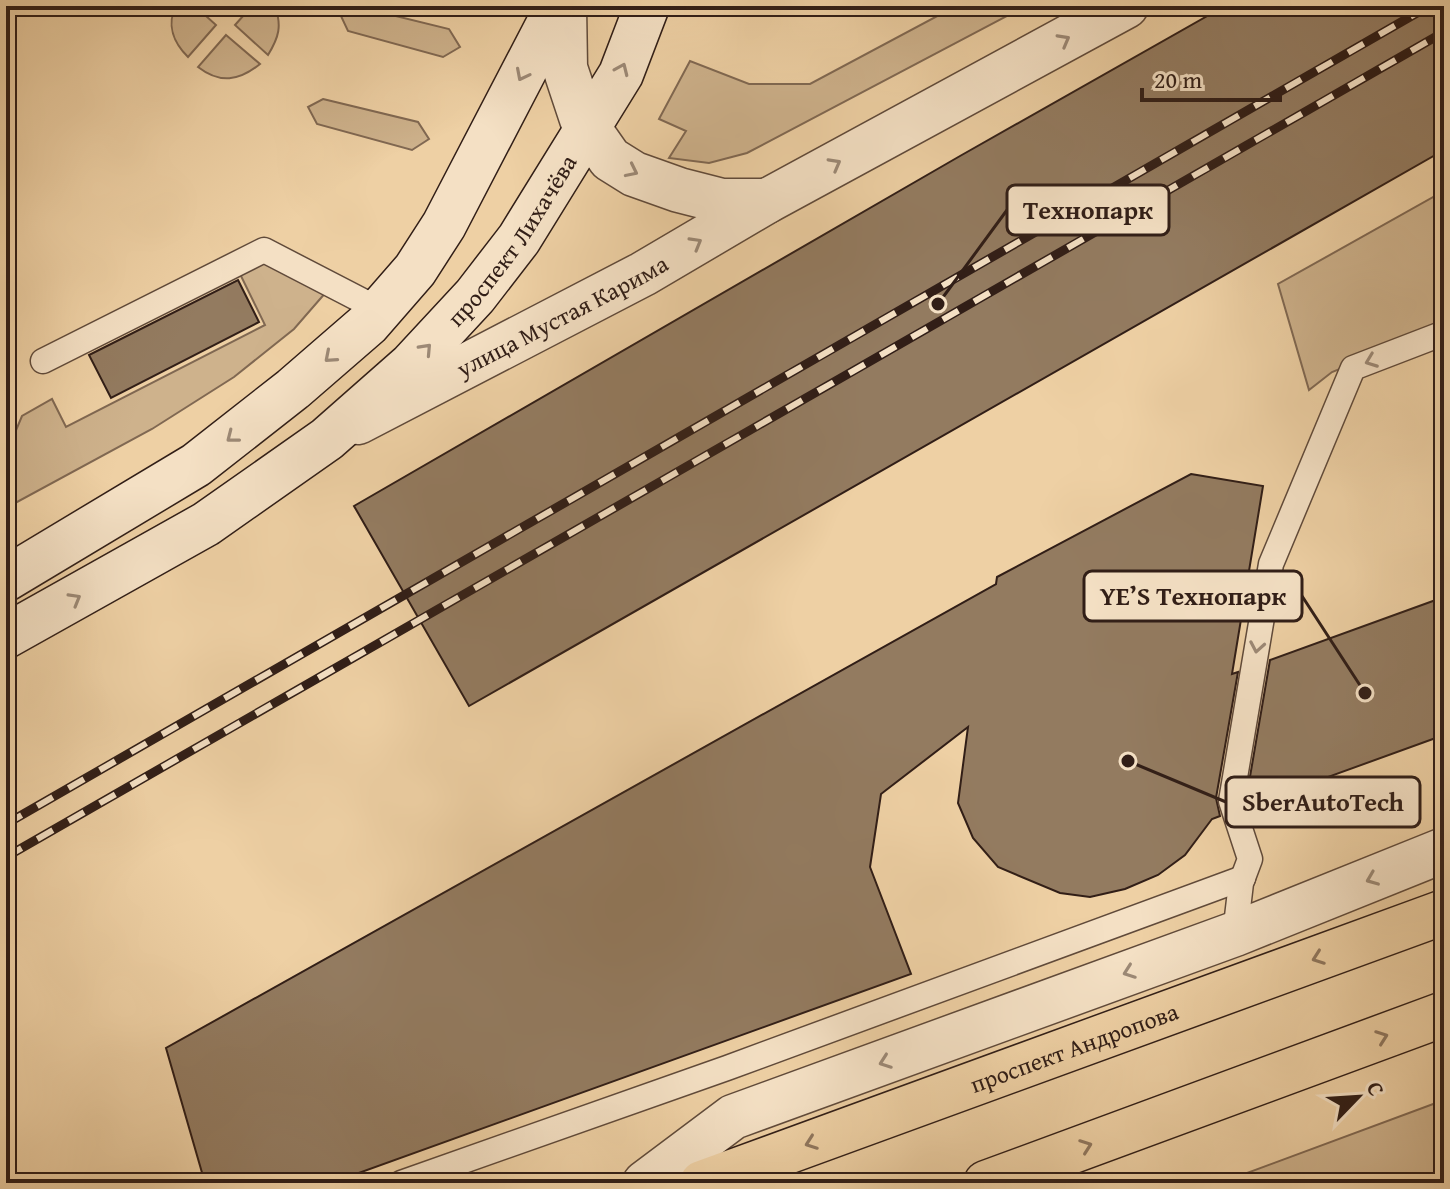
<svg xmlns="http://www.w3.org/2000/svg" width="1450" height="1189" font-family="'Gentium Book Plus',serif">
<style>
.green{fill:#ceb28c;stroke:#806852;stroke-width:2}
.building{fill:#937b60;stroke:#311e17;stroke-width:2}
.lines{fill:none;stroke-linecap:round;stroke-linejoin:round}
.lane-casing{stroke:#604a3a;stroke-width:27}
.street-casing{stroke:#604a3a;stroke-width:47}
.secondary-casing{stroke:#311e17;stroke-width:47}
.primary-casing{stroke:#311e17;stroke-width:47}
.lane{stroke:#f4e0c4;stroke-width:24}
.street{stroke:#f4e0c4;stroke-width:44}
.secondary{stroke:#f4e0c4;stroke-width:44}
.primary{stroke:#eed0a4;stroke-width:44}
.rail-casing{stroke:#311e17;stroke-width:9}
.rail{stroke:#f4e0c4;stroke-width:6;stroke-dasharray:18;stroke-linecap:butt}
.oneway{stroke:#9c8976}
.oneway2{stroke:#90775e}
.labels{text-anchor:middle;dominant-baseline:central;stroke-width:8;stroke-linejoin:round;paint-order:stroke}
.street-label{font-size:24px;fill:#311e17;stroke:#f4e0c4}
.leader{fill:none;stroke:#311e17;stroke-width:3}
.callout-dot{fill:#311e17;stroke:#f4e0c4;stroke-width:3}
.callout{fill:#f4e0c4;stroke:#311e17;stroke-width:3}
.callout-label{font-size:26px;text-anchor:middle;font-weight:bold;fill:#311e17}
</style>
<rect width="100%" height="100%" fill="#eed0a4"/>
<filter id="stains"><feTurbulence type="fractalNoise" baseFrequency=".0025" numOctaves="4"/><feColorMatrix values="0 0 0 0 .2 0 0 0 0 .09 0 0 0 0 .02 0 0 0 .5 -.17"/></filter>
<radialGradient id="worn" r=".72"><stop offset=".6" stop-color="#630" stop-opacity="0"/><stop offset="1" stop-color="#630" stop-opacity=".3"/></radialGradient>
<g class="green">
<path d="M 176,6 L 195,6 L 216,25 L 188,57 C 174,43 166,25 176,6 Z"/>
<path d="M 252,6 L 275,6 C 282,26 279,37 268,55 L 235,25 Z"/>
<polygon points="355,6 449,29 460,47 443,57 348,31 340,14"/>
<polygon points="956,6 1026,6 747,153 709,163 669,158 686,131 659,119 690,61 749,84 810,84"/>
<path d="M 226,35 L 260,64 C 239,81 220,84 198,67 Z"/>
<polygon points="323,99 418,122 429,139 412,150 317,124 308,107"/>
<polygon points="1444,191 1444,327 1332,372 1309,390 1278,284"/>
<polygon points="265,262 327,291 294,329 234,377 152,429 6,508 6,454 22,416 52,399 66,427 265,325 240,274"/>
<polygon points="1444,1100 1444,1183 1220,1183"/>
</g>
<g class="building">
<polygon points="1225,6 1444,6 1444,150 469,706 354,506 960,156"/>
<polygon points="238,280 259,322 111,398 89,355"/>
<polygon points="1191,474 1263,486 1232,674 1238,672 1216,798 1220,816 1212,819 1185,855 1158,875 1125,889 1090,897 1060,893 998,867 973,838 958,803 968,727 881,794 870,867 911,974 331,1183 205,1183 166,1048 996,584 997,577"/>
<polygon points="1444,597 1444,735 1248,806 1246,800 1270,660"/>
</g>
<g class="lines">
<g class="lane-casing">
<g id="lane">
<polyline points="43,361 264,250 380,310"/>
<polyline points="1235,934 1241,883 1250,859 1231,801 1271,564 1353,368 1444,333"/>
<polyline points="401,1183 727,1068 1243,878"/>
</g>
</g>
<g class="street-casing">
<g id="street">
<polyline points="564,6 565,68 582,119 610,159 634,174 679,190 722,201 767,201"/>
<path id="s1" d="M 358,422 L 643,274 L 767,201 L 1126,6"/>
<polyline points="645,1183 733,1117 1235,934 1444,850"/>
</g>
</g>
<g class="secondary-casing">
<g id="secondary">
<polyline points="6,579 196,465 293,389 368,324 415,270 444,225 558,6"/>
<path id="s2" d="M 6,636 L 206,524 L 327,439 L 411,365 L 475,296 L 519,239 L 621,74 L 647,6"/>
</g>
</g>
<g class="primary-casing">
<g id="primary">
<path id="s3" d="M 702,1183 L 1444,912"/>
<polyline points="986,1183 1444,1014"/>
</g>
</g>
<use href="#lane" class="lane"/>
<use href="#street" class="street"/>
<use href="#secondary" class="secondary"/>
<use href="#primary" class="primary"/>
<g class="rail-casing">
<g id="rail">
<polyline points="6,824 1429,6"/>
<polyline points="6,857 1444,32"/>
</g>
</g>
<use href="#rail" class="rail"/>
</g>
<defs><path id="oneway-chevron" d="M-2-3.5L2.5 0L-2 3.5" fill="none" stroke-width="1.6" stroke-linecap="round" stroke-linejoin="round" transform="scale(2)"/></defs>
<g class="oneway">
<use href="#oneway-chevron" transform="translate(1064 40) rotate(-29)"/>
<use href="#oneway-chevron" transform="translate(622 69) rotate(-66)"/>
<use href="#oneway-chevron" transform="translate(522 75) rotate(117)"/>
<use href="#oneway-chevron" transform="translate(835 164) rotate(-29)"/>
<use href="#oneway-chevron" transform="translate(632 171) rotate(26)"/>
<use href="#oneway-chevron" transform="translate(696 243) rotate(-30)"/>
<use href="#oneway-chevron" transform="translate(426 349) rotate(-47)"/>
<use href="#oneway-chevron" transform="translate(330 357) rotate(139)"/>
<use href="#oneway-chevron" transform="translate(1371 361) rotate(159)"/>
<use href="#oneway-chevron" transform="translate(232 437) rotate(142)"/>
<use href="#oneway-chevron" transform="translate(75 599) rotate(-30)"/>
<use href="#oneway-chevron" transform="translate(1257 647) rotate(100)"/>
<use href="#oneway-chevron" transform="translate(1372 879) rotate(158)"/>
<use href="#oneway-chevron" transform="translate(1129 972) rotate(160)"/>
<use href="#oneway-chevron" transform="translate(885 1062) rotate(160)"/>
</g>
<g class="oneway2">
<use href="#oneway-chevron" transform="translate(1318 958) rotate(160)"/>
<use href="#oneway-chevron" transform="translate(1382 1037) rotate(-20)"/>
<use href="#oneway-chevron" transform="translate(811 1143) rotate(160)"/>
<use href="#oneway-chevron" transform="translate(1086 1146) rotate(-20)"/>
</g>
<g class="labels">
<g class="street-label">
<text stroke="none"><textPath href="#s2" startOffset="650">проспект Лихачёва</textPath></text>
<text stroke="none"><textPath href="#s1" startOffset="230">улица Мустая Карима</textPath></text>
<text stroke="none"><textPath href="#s3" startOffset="396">проспект Андропова</textPath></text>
</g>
</g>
<path class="leader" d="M938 304L1007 210M1365 693L1302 596M1128 761L1226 802"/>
<g class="callout-dot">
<circle cx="938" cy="304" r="8"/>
<circle cx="1365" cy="693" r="8"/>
<circle cx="1128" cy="761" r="8"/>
</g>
<g class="callout">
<rect x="1007" y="185" width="162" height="50" rx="8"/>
<rect x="1084" y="571" width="218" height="50" rx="8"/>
<rect x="1226" y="777" width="194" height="50" rx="8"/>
</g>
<g class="callout-label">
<text x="1088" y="219">Технопарк</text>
<text x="1193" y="605">YE’S Технопарк</text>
<text x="1323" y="811">SberAutoTech</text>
</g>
<rect width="1450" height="1189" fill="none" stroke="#eed0a4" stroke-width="32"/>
<rect x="8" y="8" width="1434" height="1173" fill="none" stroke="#311e17" stroke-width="4"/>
<rect x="16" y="16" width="1418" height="1157" fill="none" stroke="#311e17" stroke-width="2"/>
<g transform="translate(1358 1097) rotate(65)" stroke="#f4e0c4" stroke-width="6" paint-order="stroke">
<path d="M0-6L14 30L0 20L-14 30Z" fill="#311e17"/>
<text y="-12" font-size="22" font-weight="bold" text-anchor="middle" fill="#311e17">С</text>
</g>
<path d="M1142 88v12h138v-12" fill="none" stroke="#311e17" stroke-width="4"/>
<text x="1154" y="88" font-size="24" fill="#311e17" stroke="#f4e0c4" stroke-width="6" paint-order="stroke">20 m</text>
<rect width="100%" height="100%" filter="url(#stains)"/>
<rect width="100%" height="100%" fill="url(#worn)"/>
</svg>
